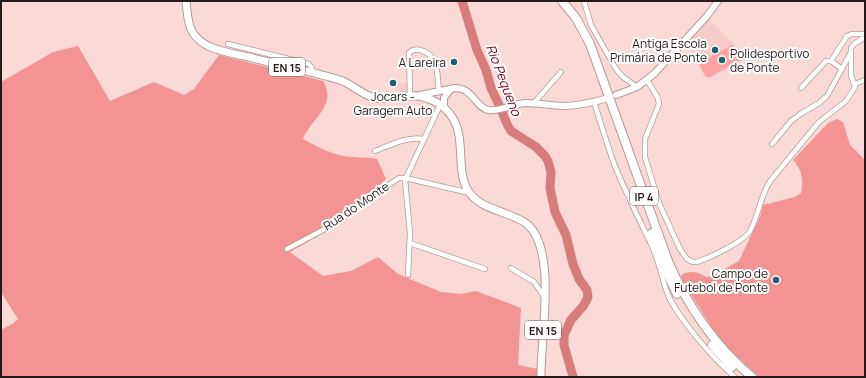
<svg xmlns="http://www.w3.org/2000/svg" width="866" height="378" font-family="Manrope,sans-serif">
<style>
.built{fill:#f6cbc9}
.green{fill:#fea3a1}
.forest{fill:#f39492}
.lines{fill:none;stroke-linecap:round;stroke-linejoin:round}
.river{stroke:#d87c7a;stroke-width:9}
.minor-casing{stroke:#b99997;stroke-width:6}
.tertiary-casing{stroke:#b99997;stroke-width:8}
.primary-casing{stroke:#b99997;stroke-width:9}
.trunk-casing{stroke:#b99997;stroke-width:10}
.minor{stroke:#fff;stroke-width:4.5}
.tertiary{stroke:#fff;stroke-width:6}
.primary{stroke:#fff;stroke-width:7}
.trunk{stroke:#fff;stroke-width:8}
.poi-dot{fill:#1a6271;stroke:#fff;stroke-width:1.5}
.labels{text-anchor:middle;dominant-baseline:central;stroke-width:4;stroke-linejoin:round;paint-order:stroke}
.shield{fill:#fff;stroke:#665e5e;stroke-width:1}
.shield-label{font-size:11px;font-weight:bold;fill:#251919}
.poi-label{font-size:12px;fill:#251919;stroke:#fff;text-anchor:end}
.street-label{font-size:12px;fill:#251919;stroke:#fff}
.water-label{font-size:13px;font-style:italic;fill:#790219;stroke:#fff}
</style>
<rect width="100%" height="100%" fill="#fbd9d7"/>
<g class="built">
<polygon points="707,18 748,58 709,79 707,78 704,75 687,41"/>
<polygon points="398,83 408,83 408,92 400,93"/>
</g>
<polygon class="green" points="732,45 741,60 710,77 706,77 699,65 704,62 704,60"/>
<g class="forest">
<path d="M 78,46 L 110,101 L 154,82 L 184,95 L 194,89 L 219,55 L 323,81 C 338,106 311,118 303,139 C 318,147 334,156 352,157 C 361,158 368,157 377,159 L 386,179 L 346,220 L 290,252 L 323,276 L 351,271 L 378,257 L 398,274 L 441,292 L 461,294 L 476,291 L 521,308 L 518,365 L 538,369 L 539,377 L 3,377 L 1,375 L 1,330 L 14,323 L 18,319 L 1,292 L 1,82 L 53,52 Z"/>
<path d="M 837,119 L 843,122 L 850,145 L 865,160 L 865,377 L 759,377 L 725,345 L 714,331 L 683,282 L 681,275 C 691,270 697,272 706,277 L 712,276 L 739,261 L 761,214 L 763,205 L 795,197 L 801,193 C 804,182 802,169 793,160 L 828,123 Z"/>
</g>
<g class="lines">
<polyline class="river" points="462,1 477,50 486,70 491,88 499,105 508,126 511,131 536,147 545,156 548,161 551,172 550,188 555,212 566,235 573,264 579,279 587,290 588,297 584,305 571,320 564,335 564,345 573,377"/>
<g class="minor-casing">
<g id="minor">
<polyline points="584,1 591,25 616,69 623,77 637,87"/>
<polyline points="228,44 309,64 312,68 312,73"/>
<polyline points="831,61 847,36 852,34 865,34"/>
<path d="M 647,80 L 658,98 L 659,104 L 645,139 L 645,157 L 659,203 L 680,249 L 687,259 L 693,262 L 697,262 C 709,258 745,241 750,231 C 759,215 760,195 771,180 L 819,122 L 846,101 L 855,87 L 851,75 L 851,48 L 854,44 L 865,37"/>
<polyline points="855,84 865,80"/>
<polyline points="801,88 826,61 831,61 842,69"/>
<path d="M 410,95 L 409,53 C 411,50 416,49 420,50 C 440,55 437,76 439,92"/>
<path d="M 594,102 C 601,123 607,145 615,166 C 626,193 639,219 652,246 C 659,261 662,279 668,295 C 679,319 714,360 735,377"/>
<polyline points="534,103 561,72"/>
<polyline points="772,144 791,121 802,113 819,103 827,96 850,54"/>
<path d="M 375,151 C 391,145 407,136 424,139"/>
<polyline points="410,243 485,269"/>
<polyline points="287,249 336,223 360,204 399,178 405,178 470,193"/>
<polyline points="511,268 534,282 545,298"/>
<polyline points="408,275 410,233 405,180 440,105"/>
</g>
</g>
<g class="tertiary-casing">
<g id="tertiary">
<path d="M 420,95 L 455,88 C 473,88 475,107 488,110 C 499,112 513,104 525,103 C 537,103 549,105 562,106 C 576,106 591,103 605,99"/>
<polyline points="616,95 637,87 654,74 707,16 718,1"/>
<polyline points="444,108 444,98 450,90"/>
</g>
</g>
<g class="primary-casing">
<path id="primary" d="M 186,1 C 188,22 188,35 208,46 C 221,52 235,54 249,57 C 279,65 310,71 340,80 C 352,84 362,95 375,98 C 385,100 397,96 408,96 C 423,94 441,102 450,114 C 468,137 454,170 469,192 C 482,211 510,211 527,224 C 558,250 540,340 541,377"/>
</g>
<g class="trunk-casing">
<g id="trunk">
<path d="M 562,1 L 576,18 L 590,44 L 668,261 C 687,305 715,346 752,377"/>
<polyline points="652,233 663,264 677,294"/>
<polyline points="712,345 732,367"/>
</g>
</g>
<use href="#minor" class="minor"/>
<use href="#tertiary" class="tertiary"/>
<use href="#primary" class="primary"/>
<use href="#trunk" class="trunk"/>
</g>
<g class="poi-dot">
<circle cx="715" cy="50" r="4"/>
<circle cx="722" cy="60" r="4"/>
<circle cx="454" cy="62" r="4"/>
<circle cx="393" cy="83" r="4"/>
<circle cx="776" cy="280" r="4"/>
</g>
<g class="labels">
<g class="shield">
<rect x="269" y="58" width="36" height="18" rx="3"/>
<rect x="630" y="187" width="28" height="18" rx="3"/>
<rect x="525" y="321" width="36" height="18" rx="3"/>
</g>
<g class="shield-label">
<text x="287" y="67">EN 15</text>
<text x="644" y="196">IP 4</text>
<text x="543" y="330">EN 15</text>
</g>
<g class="poi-label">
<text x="707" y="43">Antiga Escola<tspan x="707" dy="14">Primária de Ponte</tspan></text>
<text x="730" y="53" text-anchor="start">Polidesportivo<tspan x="730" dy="14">de Ponte</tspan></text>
<text x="446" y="62">A Lareira</text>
<text x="393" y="96" text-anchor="middle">Jocars -<tspan x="393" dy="14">Garagem Auto</tspan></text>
<text x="768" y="273">Campo de<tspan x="768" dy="14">Futebol de Ponte</tspan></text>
</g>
<g class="street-label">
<text transform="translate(356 206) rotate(-34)">Rua do Monte</text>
</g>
<g class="water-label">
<text transform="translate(504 80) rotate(69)">Rio Pequeno</text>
</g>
</g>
<rect width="866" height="378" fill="none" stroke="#251919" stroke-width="4"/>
</svg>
